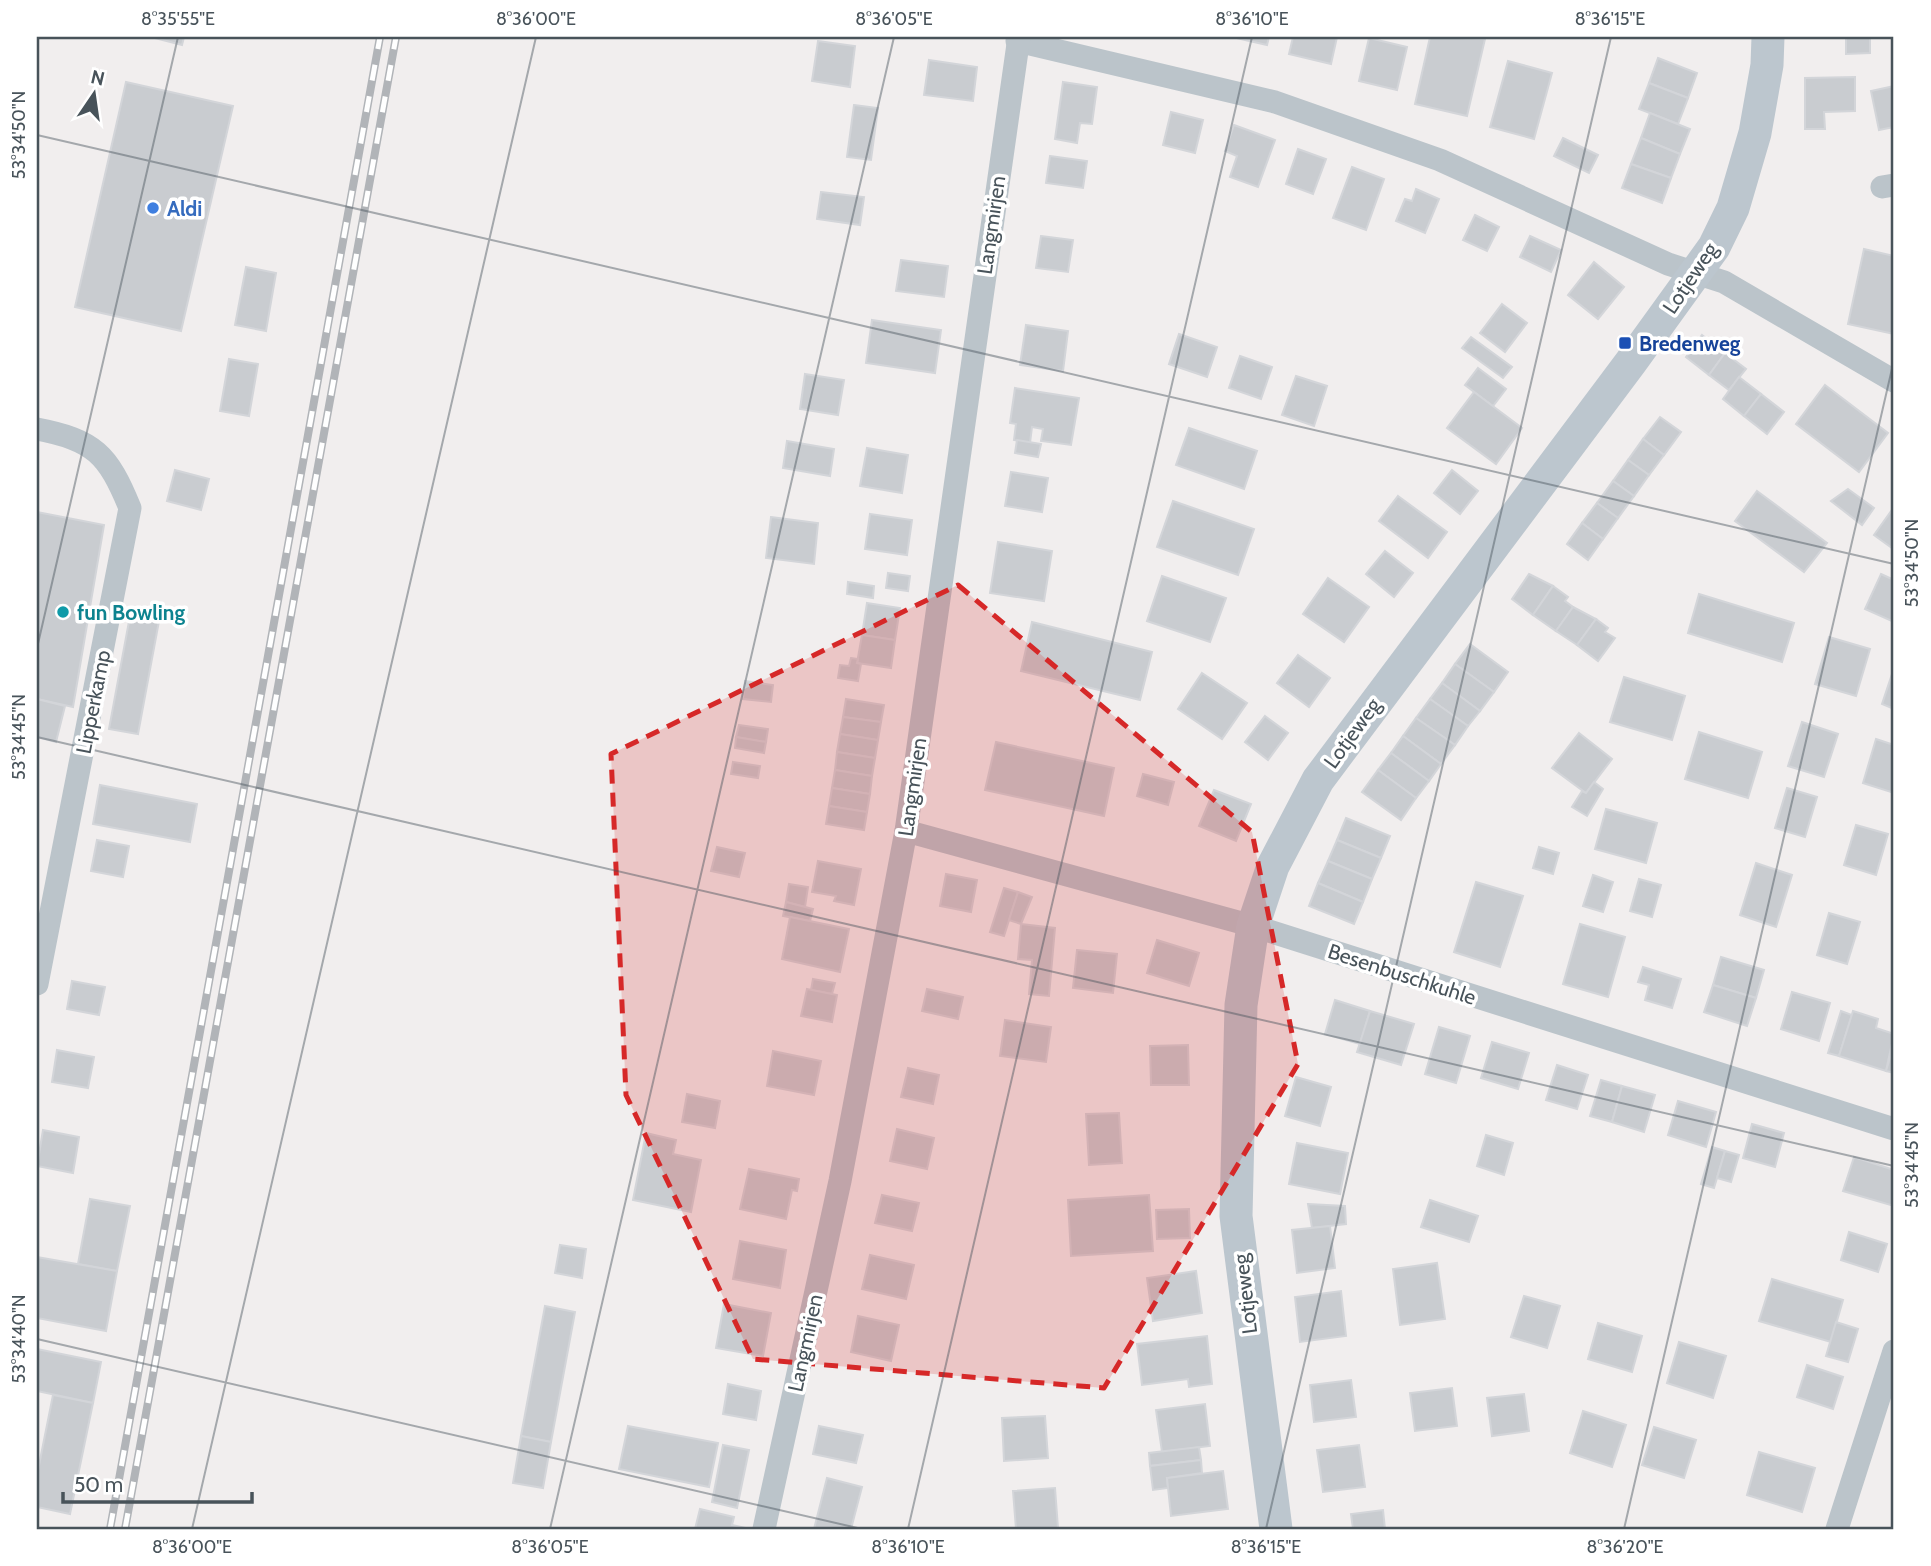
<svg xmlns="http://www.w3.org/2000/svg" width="1931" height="1566" font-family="Cabin,sans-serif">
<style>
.building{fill:#c9ccd0;stroke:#d3d5d9;stroke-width:2}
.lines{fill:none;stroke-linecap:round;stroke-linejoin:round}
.street{stroke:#bbc4ca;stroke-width:23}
.secondary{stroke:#bcc6ce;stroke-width:33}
.rail-casing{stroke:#b1b4b8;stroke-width:8}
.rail{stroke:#fff;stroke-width:5;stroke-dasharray:16;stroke-linecap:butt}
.marked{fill:#d62828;fill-opacity:0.2;stroke:#d62828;stroke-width:5;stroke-dasharray:14 9;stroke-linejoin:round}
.ticks{fill:none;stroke:#48535a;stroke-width:2;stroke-opacity:0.45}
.shop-dot{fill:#3f7fe0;stroke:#fff;stroke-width:2.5}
.transit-dot{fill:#1a4fb4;stroke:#fff;stroke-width:2.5}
.culture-dot{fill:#0f9aa8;stroke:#fff;stroke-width:2.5}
.labels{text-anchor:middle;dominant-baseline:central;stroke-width:7;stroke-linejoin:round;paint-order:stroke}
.shop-label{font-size:21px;font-weight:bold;fill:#366cbe;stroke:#fff;text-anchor:start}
.street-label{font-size:21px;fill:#48535a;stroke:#fff}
.transit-label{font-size:21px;font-weight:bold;fill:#164399;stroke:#fff;text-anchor:start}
.culture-label{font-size:21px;font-weight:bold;fill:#0d838f;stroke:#fff;text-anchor:start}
.neatline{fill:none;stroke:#48535a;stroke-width:2.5}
.ticks-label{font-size:18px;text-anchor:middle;fill:#48535a}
</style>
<rect width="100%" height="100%" fill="#f1eeee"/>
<g class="building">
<polygon points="151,37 184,37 182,45"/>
<polygon points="1232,37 1269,37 1267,45"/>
<polygon points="1293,37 1337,37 1331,64 1289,54"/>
<polygon points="1430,37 1485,39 1467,116 1415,104"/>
<polygon points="1846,37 1870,37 1870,53 1846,54"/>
<polygon points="1369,38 1407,47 1397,90 1359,81"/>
<polygon points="818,41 855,46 850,87 812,81"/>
<polygon points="1658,58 1697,73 1688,98 1649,83"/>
<polygon points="929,60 977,67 973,101 924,95"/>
<polygon points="1508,61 1552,73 1534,139 1490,127"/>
<polygon points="1855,77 1855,111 1824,112 1825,129 1805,129 1805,78"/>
<polygon points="126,82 233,106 181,331 75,307"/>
<polygon points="1063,82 1097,87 1092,124 1080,123 1077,143 1055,139"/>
<polygon points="1649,83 1688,98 1678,124 1639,109"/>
<polygon points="1894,86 1894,127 1879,130 1871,91"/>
<polygon points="854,105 878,108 871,160 847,157"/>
<polygon points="1171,112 1203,120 1195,153 1163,145"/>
<polygon points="1650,113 1690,129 1680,154 1641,138"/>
<polygon points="1234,125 1275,140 1258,187 1230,177 1237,156 1225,151"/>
<polygon points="1563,138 1598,155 1589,173 1554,156"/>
<polygon points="1641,138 1680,154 1671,178 1631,164"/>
<polygon points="1298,149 1326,159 1313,194 1286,184"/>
<polygon points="1050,156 1087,161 1083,188 1046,183"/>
<polygon points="1631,164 1671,178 1662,203 1622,188"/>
<polygon points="1352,167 1384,179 1366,230 1333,218"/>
<polygon points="1416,189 1439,199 1425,233 1396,221 1405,199 1412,201"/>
<polygon points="821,192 864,197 860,225 817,219"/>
<polygon points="1475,215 1499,227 1487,251 1463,240"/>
<polygon points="1041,236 1073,240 1068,272 1036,268"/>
<polygon points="1530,236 1561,250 1551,272 1520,257"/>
<polygon points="1864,249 1894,256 1894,334 1848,324"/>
<polygon points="901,260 948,266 944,297 896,291"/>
<polygon points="1594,262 1624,287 1598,319 1568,295"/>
<polygon points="246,267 276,273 266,331 235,325"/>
<polygon points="1502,304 1527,323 1505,352 1480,333"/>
<polygon points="872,320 941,330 935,373 866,363"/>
<polygon points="1026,325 1068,331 1063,371 1020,365"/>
<polygon points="1179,334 1217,347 1207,377 1169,364"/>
<polygon points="1702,335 1725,353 1709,375 1686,357"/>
<polygon points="1471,337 1512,367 1503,378 1462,348"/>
<polygon points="1725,353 1746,369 1729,390 1709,375"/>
<polygon points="1240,356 1272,367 1261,399 1229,388"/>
<polygon points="229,359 258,364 249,416 220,411"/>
<polygon points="1478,368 1506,389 1493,406 1465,385"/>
<polygon points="805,374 844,380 838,415 800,409"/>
<polygon points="1296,376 1327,386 1314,426 1282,415"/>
<polygon points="1739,377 1761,394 1744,416 1723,399"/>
<polygon points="1825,385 1888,433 1859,472 1796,424"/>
<polygon points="1015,388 1079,398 1071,445 1041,441 1043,429 1032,427 1030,443 1014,440 1016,424 1010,423"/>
<polygon points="1474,392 1522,428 1496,464 1447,428"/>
<polygon points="1761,394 1784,412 1767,434 1744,416"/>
<polygon points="1660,417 1681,432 1664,455 1643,439"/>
<polygon points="1189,428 1257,451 1244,489 1176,465"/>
<polygon points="1643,439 1664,455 1649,475 1628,460"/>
<polygon points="1017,440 1041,444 1038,457 1015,453"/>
<polygon points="787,441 834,449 830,476 783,468"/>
<polygon points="867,448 908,455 902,493 860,486"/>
<polygon points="1628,460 1649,475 1634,496 1613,481"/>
<polygon points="175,470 209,479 201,510 167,501"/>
<polygon points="1452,470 1478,491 1460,514 1434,493"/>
<polygon points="1011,472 1048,478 1042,512 1005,506"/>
<polygon points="1613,481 1634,496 1618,518 1597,503"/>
<polygon points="1848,489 1874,508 1862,525 1831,501"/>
<polygon points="1757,491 1827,543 1804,572 1735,521"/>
<polygon points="1398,496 1447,532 1428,558 1379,521"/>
<polygon points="1173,501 1254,529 1238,575 1157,547"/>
<polygon points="1597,503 1618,518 1603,539 1582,523"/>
<polygon points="1894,507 1894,545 1892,548 1874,535"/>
<polygon points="37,512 104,525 73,707 37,699"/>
<polygon points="870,514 912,520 907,555 865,549"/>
<polygon points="771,517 818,523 814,564 766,558"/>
<polygon points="1582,523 1603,539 1588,560 1567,544"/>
<polygon points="998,542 1052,551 1044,601 990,593"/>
<polygon points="1385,551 1413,573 1394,597 1366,574"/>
<polygon points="888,573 910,576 908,591 886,588"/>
<polygon points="1529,574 1553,586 1533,615 1512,599"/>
<polygon points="1881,574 1894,580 1894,622 1865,609"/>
<polygon points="1162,576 1226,598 1210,642 1147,621"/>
<polygon points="1328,578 1369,607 1344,642 1303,614"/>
<polygon points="848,582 874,586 873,598 847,594"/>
<polygon points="1553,586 1568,597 1565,601 1573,607 1556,631 1533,615"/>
<polygon points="1699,594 1794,623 1782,662 1688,633"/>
<polygon points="867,603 900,608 895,640 862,635"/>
<polygon points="1573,607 1596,619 1577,645 1556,631"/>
<polygon points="130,616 159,621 138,734 109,729"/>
<polygon points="1596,619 1608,628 1605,632 1615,638 1598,661 1577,645"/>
<polygon points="1032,622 1152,652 1140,700 1021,671"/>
<polygon points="862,635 895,640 891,668 857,663"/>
<polygon points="1829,637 1870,649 1856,696 1815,684"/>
<polygon points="1470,644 1508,672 1494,692 1455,664"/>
<polygon points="1298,655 1330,678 1309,707 1277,683"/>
<polygon points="851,658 858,659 857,663 861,664 858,681 838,678 840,665 849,666"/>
<polygon points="1455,664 1494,692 1480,711 1442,683"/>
<polygon points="1894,668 1894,709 1882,704"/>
<polygon points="1202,673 1247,703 1222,739 1178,709"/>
<polygon points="1624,677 1685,696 1672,740 1610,722"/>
<polygon points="745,681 773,685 771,702 743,699"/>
<polygon points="1442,683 1480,711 1468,726 1430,699"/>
<polygon points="37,699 65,706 56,742 37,737"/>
<polygon points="846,699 884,705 881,722 843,717"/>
<polygon points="1430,699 1468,726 1455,745 1416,718"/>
<polygon points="1265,716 1288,733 1268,760 1245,742"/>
<polygon points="843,717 881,722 878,740 840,734"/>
<polygon points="1416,718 1455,745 1441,764 1403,736"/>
<polygon points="1802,722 1838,734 1824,777 1788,766"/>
<polygon points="739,725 768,729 766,742 736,737"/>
<polygon points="1699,732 1762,752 1748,798 1685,779"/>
<polygon points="1579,733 1612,759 1586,793 1552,768"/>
<polygon points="840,734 878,740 875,758 837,752"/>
<polygon points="1403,736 1441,764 1429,781 1391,753"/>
<polygon points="736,737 766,742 764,753 735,748"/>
<polygon points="1876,739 1894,745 1894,793 1863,783"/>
<polygon points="996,742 1114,768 1104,816 985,790"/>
<polygon points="837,752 875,758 872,776 835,770"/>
<polygon points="1391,753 1429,781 1416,798 1378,770"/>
<polygon points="733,762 760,766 758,778 731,774"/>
<polygon points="835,770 872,776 870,794 832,788"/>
<polygon points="1378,770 1416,798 1401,820 1362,792"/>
<polygon points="1143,774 1174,782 1168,805 1137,796"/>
<polygon points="1594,782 1603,789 1587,816 1572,807 1582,791 1586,793"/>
<polygon points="100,785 197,804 190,842 93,824"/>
<polygon points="832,788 870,794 867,812 829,806"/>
<polygon points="1787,788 1817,797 1805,837 1775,828"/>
<polygon points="1214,790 1251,804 1236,841 1199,826"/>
<polygon points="829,806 867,812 864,830 826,824"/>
<polygon points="1606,809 1657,823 1646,863 1595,849"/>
<polygon points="1346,818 1390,836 1381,858 1337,840"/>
<polygon points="1856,825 1888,834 1876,875 1844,865"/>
<polygon points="97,840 129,846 123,877 91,871"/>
<polygon points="1337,840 1381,858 1372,879 1328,861"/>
<polygon points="717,847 745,853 739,877 711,871"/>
<polygon points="1539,847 1559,853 1553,874 1533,868"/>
<polygon points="818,861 861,869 854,905 834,901 836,896 812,892"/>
<polygon points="1328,861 1372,879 1363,902 1318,883"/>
<polygon points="1756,863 1792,875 1776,927 1740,915"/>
<polygon points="946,874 977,880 971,912 940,906"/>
<polygon points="1593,875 1613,882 1603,912 1583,906"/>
<polygon points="1639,879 1661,885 1652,917 1630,911"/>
<polygon points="1476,882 1523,896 1500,967 1454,952"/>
<polygon points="1318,883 1363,902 1354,924 1309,906"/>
<polygon points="789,884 808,887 805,907 786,902"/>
<polygon points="1004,888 1018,892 1004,936 990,932"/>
<polygon points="1018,892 1032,897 1021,924 1009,920"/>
<polygon points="786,902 813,909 810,921 783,916"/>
<polygon points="1829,913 1860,922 1847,964 1817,955"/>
<polygon points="790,917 849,929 840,972 782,959"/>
<polygon points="1021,924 1055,928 1049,996 1029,994 1032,960 1018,959"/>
<polygon points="1580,924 1625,937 1608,997 1563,984"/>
<polygon points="1157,940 1199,953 1189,986 1147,973"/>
<polygon points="1077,950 1117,954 1113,993 1073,988"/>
<polygon points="1721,957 1764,970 1756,998 1713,985"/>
<polygon points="1643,967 1681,979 1672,1008 1645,1000 1649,985 1638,982"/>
<polygon points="813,979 835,983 832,994 811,990"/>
<polygon points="72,981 105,987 99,1015 67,1009"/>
<polygon points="1713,985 1756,998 1747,1026 1704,1012"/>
<polygon points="807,989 837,995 832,1022 801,1016"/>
<polygon points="927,989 963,997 958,1019 922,1011"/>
<polygon points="1792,992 1830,1003 1819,1041 1781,1029"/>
<polygon points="1335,1000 1370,1011 1360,1044 1325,1034"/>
<polygon points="1370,1011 1414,1024 1401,1065 1357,1052"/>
<polygon points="1841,1011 1852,1015 1839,1056 1828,1053"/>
<polygon points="1853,1011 1878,1019 1876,1028 1894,1034 1886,1071 1839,1056"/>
<polygon points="1005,1020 1051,1027 1046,1062 1000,1056"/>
<polygon points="1439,1027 1470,1036 1456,1083 1425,1074"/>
<polygon points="1492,1042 1529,1053 1518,1089 1481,1078"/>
<polygon points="1894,1044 1894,1073 1886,1071"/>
<polygon points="1188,1045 1189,1085 1151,1085 1150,1046"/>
<polygon points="57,1050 94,1057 88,1088 52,1082"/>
<polygon points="773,1051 821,1061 814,1095 767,1086"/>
<polygon points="1557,1065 1588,1075 1577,1109 1546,1100"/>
<polygon points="908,1068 939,1075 933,1104 901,1097"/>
<polygon points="1296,1077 1331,1087 1320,1126 1285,1116"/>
<polygon points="1601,1080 1622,1086 1612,1122 1590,1116"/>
<polygon points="1622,1086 1655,1095 1644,1132 1612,1122"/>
<polygon points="687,1094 720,1101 715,1128 682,1122"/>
<polygon points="1678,1101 1716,1112 1706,1147 1668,1135"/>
<polygon points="1119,1113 1122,1163 1089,1165 1086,1114"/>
<polygon points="1752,1124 1784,1133 1775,1167 1743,1158"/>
<polygon points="897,1129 934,1138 927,1169 890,1161"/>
<polygon points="43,1130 79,1137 73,1173 37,1166"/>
<polygon points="646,1133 676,1140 673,1154 701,1160 691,1212 633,1200"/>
<polygon points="1486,1135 1513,1143 1504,1175 1477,1166"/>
<polygon points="1297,1143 1348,1153 1340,1194 1289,1184"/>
<polygon points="1712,1147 1725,1151 1714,1188 1701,1184"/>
<polygon points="1725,1151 1739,1155 1731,1182 1717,1178"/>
<polygon points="1854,1157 1894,1170 1894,1206 1843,1191"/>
<polygon points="749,1169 799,1179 797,1191 792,1190 786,1219 740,1209"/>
<polygon points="882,1195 919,1203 912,1231 875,1223"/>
<polygon points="1149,1195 1153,1251 1071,1256 1068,1200"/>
<polygon points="90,1199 130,1206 117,1271 78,1264"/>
<polygon points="1430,1200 1478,1216 1469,1242 1421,1227"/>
<polygon points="1308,1204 1345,1206 1346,1224 1312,1228"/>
<polygon points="1189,1209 1190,1238 1157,1239 1156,1210"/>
<polygon points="1330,1226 1335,1268 1297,1273 1292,1230"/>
<polygon points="1849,1232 1887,1244 1878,1272 1841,1260"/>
<polygon points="740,1241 786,1250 780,1288 733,1279"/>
<polygon points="560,1245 586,1249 582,1278 555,1273"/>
<polygon points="870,1255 914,1265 906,1299 862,1289"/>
<polygon points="37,1257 117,1271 106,1331 37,1318"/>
<polygon points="1437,1263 1445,1319 1400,1325 1393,1269"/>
<polygon points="1196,1271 1202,1313 1153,1321 1147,1278"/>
<polygon points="1772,1279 1843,1300 1831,1342 1759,1321"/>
<polygon points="1341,1291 1346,1336 1300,1342 1295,1297"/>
<polygon points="1524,1296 1560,1306 1547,1348 1511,1337"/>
<polygon points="724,1304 771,1313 763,1356 716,1348"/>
<polygon points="545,1306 575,1312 551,1442 521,1436"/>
<polygon points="858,1316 899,1325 891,1361 851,1352"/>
<polygon points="1836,1322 1858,1329 1848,1362 1826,1356"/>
<polygon points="1598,1323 1642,1336 1632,1372 1588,1359"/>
<polygon points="1207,1336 1212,1384 1189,1387 1188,1379 1142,1385 1137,1344"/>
<polygon points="1679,1342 1726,1356 1713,1398 1667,1383"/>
<polygon points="37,1349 101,1362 93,1403 37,1391"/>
<polygon points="1807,1365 1843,1377 1833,1409 1797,1397"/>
<polygon points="1351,1380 1356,1417 1314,1422 1310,1385"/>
<polygon points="728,1384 761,1391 756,1420 723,1414"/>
<polygon points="1452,1388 1457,1426 1415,1431 1410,1393"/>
<polygon points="1524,1394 1529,1431 1492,1436 1487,1398"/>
<polygon points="53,1395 93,1403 70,1514 37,1507 37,1475"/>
<polygon points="1205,1404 1210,1446 1162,1452 1156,1410"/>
<polygon points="1583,1411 1626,1425 1612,1467 1570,1453"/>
<polygon points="1045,1416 1048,1458 1004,1461 1002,1418"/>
<polygon points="628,1426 718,1443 709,1487 619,1469"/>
<polygon points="819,1426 863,1435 856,1463 813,1454"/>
<polygon points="1654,1427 1696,1440 1684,1478 1642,1465"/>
<polygon points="521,1436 551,1442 543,1488 513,1483"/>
<polygon points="723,1445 749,1450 737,1508 712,1502"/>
<polygon points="1359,1445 1365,1487 1323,1492 1317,1450"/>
<polygon points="1199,1447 1201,1460 1150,1466 1149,1453"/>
<polygon points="1759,1452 1815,1468 1802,1512 1747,1495"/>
<polygon points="1201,1460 1202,1473 1167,1478 1168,1488 1153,1490 1150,1466"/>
<polygon points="1223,1471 1228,1509 1171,1516 1167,1478"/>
<polygon points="827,1478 862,1487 851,1529 814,1529"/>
<polygon points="1055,1488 1058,1528 1016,1529 1013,1491"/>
<polygon points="700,1509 734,1517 732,1525 750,1529 695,1529"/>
<polygon points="1383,1510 1385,1529 1353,1529 1351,1514"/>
</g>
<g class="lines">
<g class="street">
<polyline points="1017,41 1275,102 1440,160 1668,264 1724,282 1894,381"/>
<polyline points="1882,187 1894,185"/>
<path d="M 37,429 C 94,440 108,454 130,508 L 37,984"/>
<polyline points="906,831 1253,926 1894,1129"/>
<polyline points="764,1529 840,1181 906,831 1019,37"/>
<polyline points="1837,1529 1894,1351"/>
</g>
<polyline class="secondary" points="1276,1529 1236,1216 1241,1005 1253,926 1273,866 1318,780 1631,362 1714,247 1733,208 1755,133 1767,65 1768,37"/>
<g class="rail-casing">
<g id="rail">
<polyline points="110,1529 380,37"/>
<polyline points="125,1529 396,37"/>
</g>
</g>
<use href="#rail" class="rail"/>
</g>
<path class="marked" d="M 958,585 L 1252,832 L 1298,1064 L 1104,1388 L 753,1359 L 626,1095 L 611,754 Z"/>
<path class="ticks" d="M 37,135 L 1894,564M 37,648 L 178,37M 37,737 L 1894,1166M 37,1339 L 862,1529M 192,1529 L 536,37M 550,1529 L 894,37M 908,1529 L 1252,37M 1266,1529 L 1611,37M 1624,1529 L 1894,360"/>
<circle class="shop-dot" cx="153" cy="208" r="7"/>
<rect class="transit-dot" x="1618" y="336" width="14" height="14" rx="3.5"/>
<circle class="culture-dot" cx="63" cy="612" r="7"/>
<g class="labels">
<g class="shop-label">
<text x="167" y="208">Aldi</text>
</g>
<g class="street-label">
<text transform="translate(991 225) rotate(-82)">Langmirjen</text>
<text transform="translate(1690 278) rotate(-56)">Lotjeweg</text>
<text transform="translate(93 702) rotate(-79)">Lipperkamp</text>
<text transform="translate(1352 733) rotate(-54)">Lotjeweg</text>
<text transform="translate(912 787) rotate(-82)">Langmirjen</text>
<text transform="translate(1402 974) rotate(18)">Besenbuschkuhle</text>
<text transform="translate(1245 1294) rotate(-97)">Lotjeweg</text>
<text transform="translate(805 1343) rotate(-78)">Langmirjen</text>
</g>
<g class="transit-label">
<text x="1639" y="343">Bredenweg</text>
</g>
<g class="culture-label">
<text x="77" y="612">fun Bowling</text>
</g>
</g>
<rect width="1931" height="1566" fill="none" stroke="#ffffff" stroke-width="77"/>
<g transform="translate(94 94) rotate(13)" stroke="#ffffff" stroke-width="5" paint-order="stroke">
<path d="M0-5L12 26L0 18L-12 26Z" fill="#48535a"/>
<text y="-10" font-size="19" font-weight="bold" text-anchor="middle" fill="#48535a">N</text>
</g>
<path d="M63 1492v10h189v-10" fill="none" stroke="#48535a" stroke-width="3.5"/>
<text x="74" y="1492" font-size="21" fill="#48535a" stroke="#ffffff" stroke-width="5" paint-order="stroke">50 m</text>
<rect x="38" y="38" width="1854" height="1490" class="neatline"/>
<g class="ticks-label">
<text x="178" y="25">8°35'55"E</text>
<text x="536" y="25">8°36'00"E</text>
<text x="894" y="25">8°36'05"E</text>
<text x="1252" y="25">8°36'10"E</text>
<text x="1610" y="25">8°36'15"E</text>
<text transform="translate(19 135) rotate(-90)" y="6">53°34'50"N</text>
<text transform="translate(1912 563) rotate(-90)" y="6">53°34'50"N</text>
<text transform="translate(19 737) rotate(-90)" y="6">53°34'45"N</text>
<text transform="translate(1912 1165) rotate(-90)" y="6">53°34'45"N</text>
<text transform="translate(19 1339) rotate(-90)" y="6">53°34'40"N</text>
<text x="192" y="1553">8°36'00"E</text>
<text x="550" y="1553">8°36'05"E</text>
<text x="908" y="1553">8°36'10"E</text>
<text x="1266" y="1553">8°36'15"E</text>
<text x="1625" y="1553">8°36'20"E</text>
</g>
</svg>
